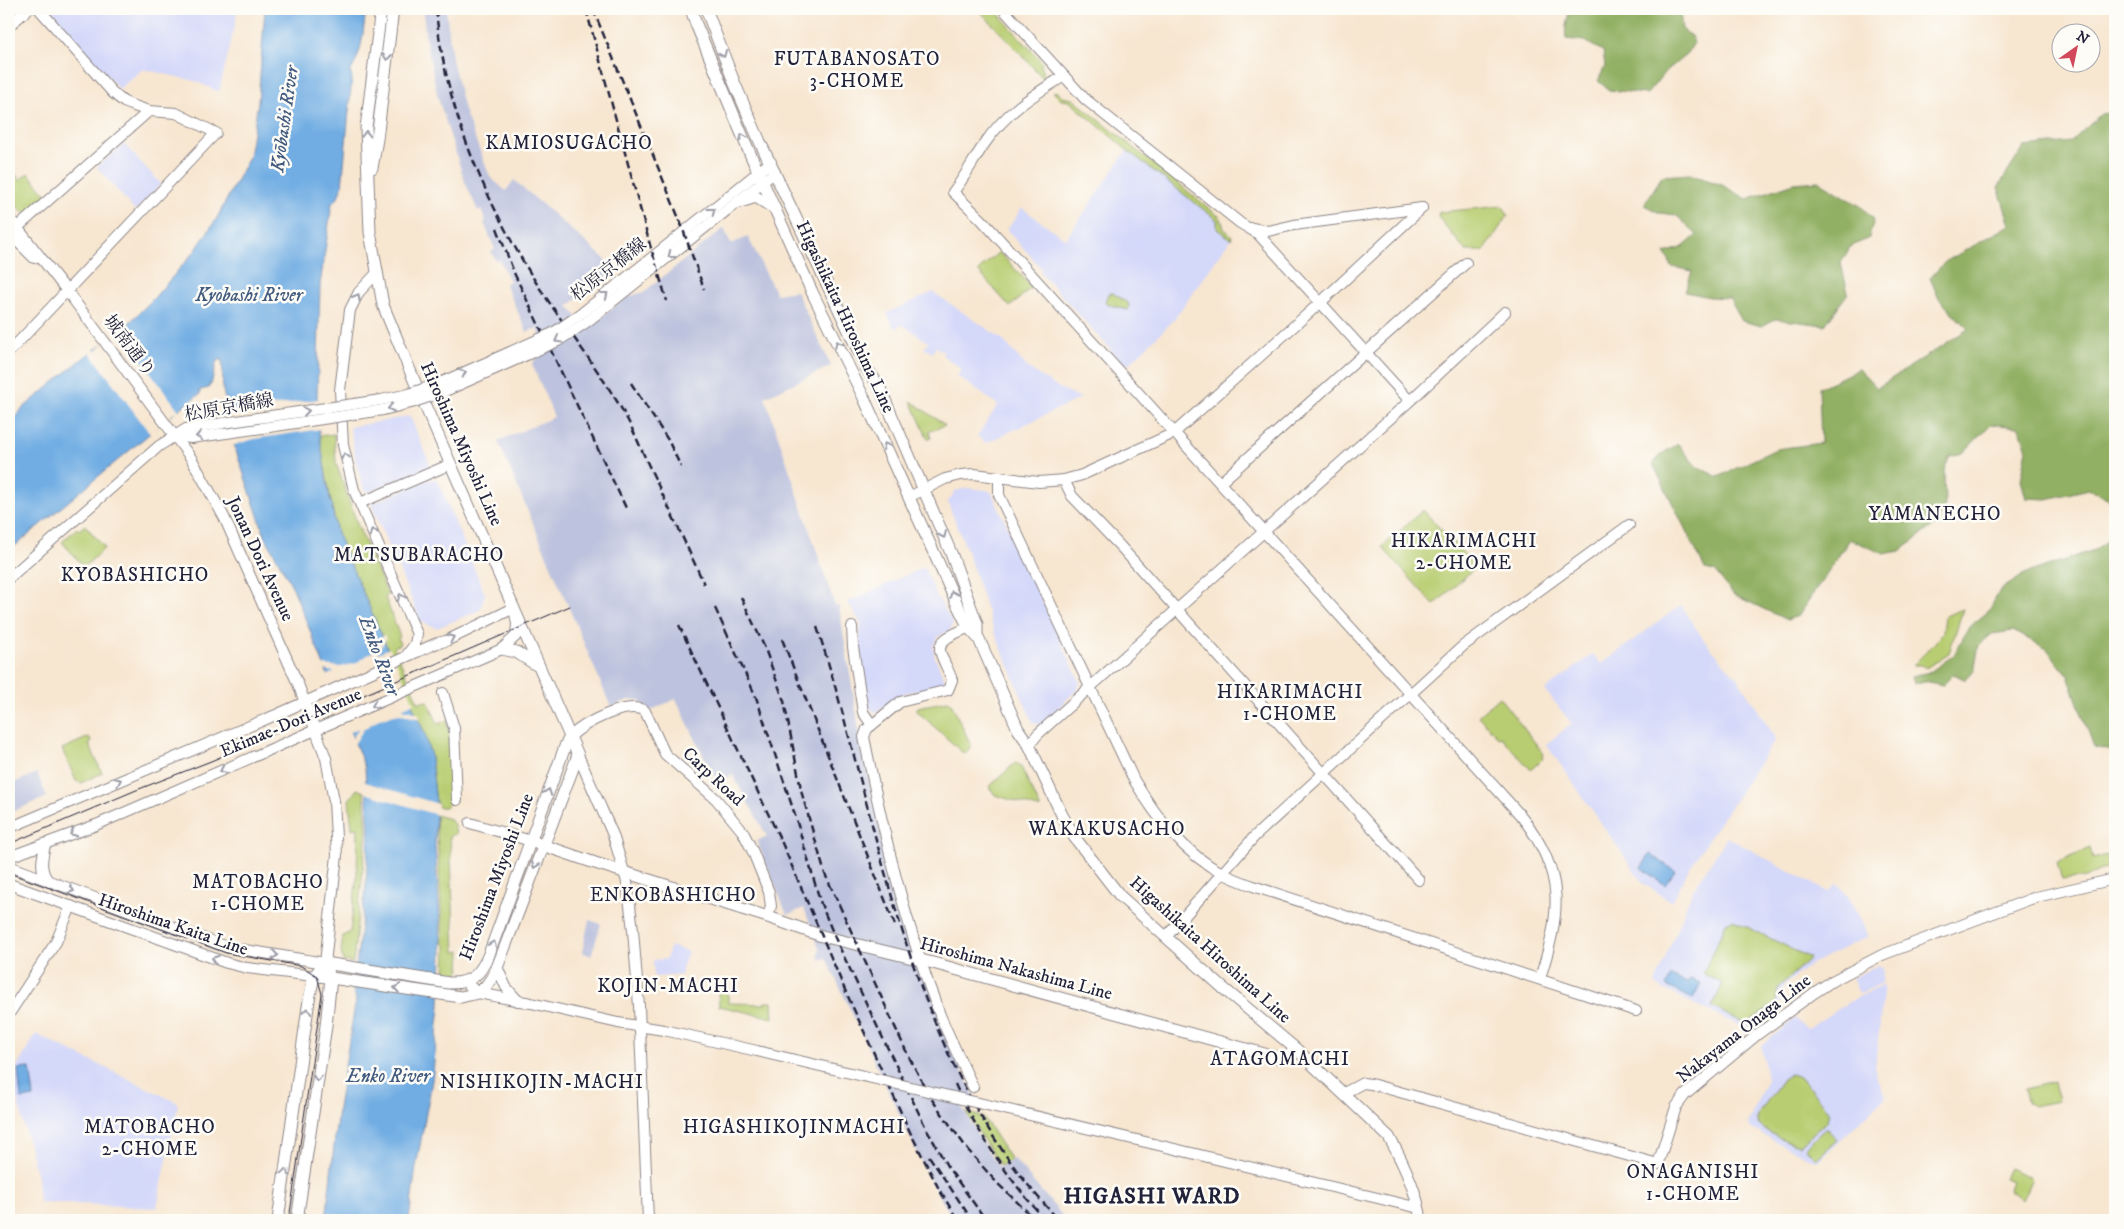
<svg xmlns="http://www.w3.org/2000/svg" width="2124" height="1229" font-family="'IM FELL DW Pica','Noto Serif JP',serif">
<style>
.built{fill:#d4d8f9}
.industrial{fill:#bdc3de}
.green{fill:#b8cd71;stroke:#6d7856}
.forest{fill:#92b063;stroke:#5a694f}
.water{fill:#71ade3;stroke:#4a688f}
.pier{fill:#f7e6d0}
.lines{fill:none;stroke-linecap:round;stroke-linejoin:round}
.secondary-casing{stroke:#8c8486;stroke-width:12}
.primary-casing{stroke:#8c8486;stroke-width:13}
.secondary{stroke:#fff;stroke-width:10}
.primary{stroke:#fff;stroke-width:11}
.tram{stroke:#22223b;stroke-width:1}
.rail{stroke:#22223b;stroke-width:2.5;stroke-dasharray:8 4;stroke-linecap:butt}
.secondary-bridge-casing{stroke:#8c8486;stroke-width:12;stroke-linecap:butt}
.secondary-bridge{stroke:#fff;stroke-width:10}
.oneway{stroke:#9c9ca7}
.labels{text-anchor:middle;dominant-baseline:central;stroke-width:5;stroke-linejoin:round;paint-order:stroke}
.street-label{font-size:18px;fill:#22223b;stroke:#fdfcf7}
.neighbourhood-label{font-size:19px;letter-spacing:1px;fill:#22223b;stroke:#fdfcf7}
.water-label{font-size:19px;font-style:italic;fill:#425a7e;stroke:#fdfcf7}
.district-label{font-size:22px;font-weight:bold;letter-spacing:1px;fill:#22223b;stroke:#fdfcf7}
</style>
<rect width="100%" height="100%" fill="#fdfcf7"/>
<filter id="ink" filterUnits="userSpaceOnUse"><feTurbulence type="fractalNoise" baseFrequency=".02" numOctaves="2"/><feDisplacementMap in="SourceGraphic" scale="10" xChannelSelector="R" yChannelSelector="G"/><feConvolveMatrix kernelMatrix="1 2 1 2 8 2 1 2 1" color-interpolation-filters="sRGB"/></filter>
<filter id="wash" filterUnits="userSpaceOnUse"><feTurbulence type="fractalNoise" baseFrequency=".0096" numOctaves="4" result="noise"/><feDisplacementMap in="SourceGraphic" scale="20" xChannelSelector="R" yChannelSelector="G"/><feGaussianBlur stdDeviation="1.12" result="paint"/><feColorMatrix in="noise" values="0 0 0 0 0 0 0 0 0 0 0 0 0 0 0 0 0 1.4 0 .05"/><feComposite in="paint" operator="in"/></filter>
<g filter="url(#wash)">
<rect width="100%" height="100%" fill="#f7e6d0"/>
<g class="built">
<polygon points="49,9 237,9 236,21 219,92 195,81 143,69 119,89"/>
<polygon points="124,144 161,184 135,211 97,167"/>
<polygon points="1127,150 1217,220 1217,229 1231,239 1172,322 1129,364 1123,363 1120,360 1040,272 1042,269 1007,230 1022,208 1066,239"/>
<polygon points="933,292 1002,339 1028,368 1055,386 1081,398 986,443 977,436 998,405 957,376 962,369 942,355 944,352 936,347 932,353 924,348 928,342 903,325 894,328 887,313"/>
<polygon points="410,416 430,464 429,467 369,492 364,490 356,463 350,427"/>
<polygon points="430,479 437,479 485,594 480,610 437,628 421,622 371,504"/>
<polygon points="968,488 987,490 992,493 1080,682 1078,689 1040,725 1033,723 994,631 966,548 951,511 948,502 955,491"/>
<polygon points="924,567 936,595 953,623 951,629 938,637 933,646 935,658 945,680 942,685 901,694 876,713 869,708 859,643 861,624 848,602"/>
<polygon points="1681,605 1703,639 1738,679 1772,732 1775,740 1690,867 1672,902 1643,883 1546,744 1572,724 1545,690 1593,654 1601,664"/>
<polygon points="1727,837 1828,892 1837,883 1848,896 1869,936 1813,963 1785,984 1781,991 1782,1001 1751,1026 1742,1027 1658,987 1655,983 1692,892"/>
<polygon points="671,946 688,952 682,969 682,975 654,977 653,960 666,959"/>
<polygon points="1878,965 1883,968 1882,983 1859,994 1852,978"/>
<polygon points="1884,984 1875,1068 1876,1077 1886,1095 1884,1099 1819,1160 1813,1161 1750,1128 1748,1123 1767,1079 1761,1046 1795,1018 1807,1029 1849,1002"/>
<polygon points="36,1034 176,1102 178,1106 157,1208 39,1202 37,1177 15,1089 17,1067"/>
</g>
<g class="industrial">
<polygon points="423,9 446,9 452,59 464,110 490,177 506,191 514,180 614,267 614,270 568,306 587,328 627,297 644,292 724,228 731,244 748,237 776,294 796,291 831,366 765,397 835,606 839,606 861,742 883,846 953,1053 978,1103 961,1105 979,1137 999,1168 1014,1159 1066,1220 954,1220 932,1184 826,958 820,960 818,954 820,950 804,908 787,915 757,841 767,836 732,774 716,788 709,782 715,779 676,699 649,711 639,700 628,700 611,707 498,441 554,417 532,364 536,358 547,352 537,328 527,332 505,284 510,281 499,259 496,261 491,251 495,249 484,223 486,221 481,210 478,211 465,182 438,98 426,41"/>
<polygon points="37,773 47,797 9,813 9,785"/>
<polygon points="589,920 601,924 591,956 582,952"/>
</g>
<g class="green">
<polygon points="986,9 994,9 1042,62 1041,65 1045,77 1043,78 981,12"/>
<polygon points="1057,91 1062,97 1073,99 1221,218 1224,229 1232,236 1231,239 1217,229 1217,220 1127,150 1069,101 1061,100 1053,92"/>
<polygon points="9,167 20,180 28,173 47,195 28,213 22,212 9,196"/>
<polygon points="1503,206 1508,215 1484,251 1466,251 1438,217 1439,212"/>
<polygon points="999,252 1032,287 1010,307 978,271"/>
<polygon points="1113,293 1129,304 1128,310 1106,304 1105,301 1109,294"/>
<polygon points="911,401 945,425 929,432 931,438 928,439"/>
<polygon points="334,434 336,463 358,526 388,595 385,597 400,637 398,638 400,644 394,647 418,702 428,701 438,724 447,720 450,737 452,800 446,807 438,807 438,804 436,803 430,750 429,750 425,734 337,533 319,436"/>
<polygon points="1423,510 1476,567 1434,605 1382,547"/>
<polygon points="85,525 105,548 84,567 62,542 77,528 79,530"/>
<polygon points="1963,609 1949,653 1926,668 1922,665 1913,665 1934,644 1943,632 1945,616"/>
<polygon points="1499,697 1544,754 1543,758 1531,770 1501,737 1499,738 1478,716"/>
<polygon points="948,701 951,703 971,745 967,753 963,753 916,710 918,707"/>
<polygon points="89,737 92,742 89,744 102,773 81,783 76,781 62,749"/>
<polygon points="1015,763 1020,765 1041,809 995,795 989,787"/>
<polygon points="357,789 364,792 367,830 353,963 343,961 341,951 343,936 350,932 357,876 358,828 352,829 349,800"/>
<polygon points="436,815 450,819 454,825 456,834 450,836 455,952 461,951 460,970 455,978 446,978 445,975 446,945 443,944"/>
<polygon points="2090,848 2093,859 2107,855 2110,869 2101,870 2086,877 2062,880 2057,862"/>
<polygon points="1733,920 1810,958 1778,988 1776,1003 1746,1024 1712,1007 1723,984 1703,973 1726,923"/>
<polygon points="718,990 727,990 729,1003 765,1004 765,1002 772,1002 773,1018 719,1006"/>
<path d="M 1791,1074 L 1800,1077 L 1829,1111 L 1827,1121 L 1800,1145 C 1791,1144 1765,1132 1759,1125 C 1756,1122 1757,1118 1758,1114 L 1783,1079 Z"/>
<polygon points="2054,1082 2058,1101 2033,1106 2028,1103 2024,1089"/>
<polygon points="966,1112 984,1118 1011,1160 1000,1166"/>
<polygon points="1826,1128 1837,1140 1816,1159 1805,1147"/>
<polygon points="2009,1168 2032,1178 2022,1200 2009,1189 2012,1181 2004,1178"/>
</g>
<g class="forest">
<path d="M 1569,9 L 1675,9 L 1680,12 L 1682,29 L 1692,37 L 1694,43 L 1687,54 L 1664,73 L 1647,94 L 1609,90 L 1598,81 L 1605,66 L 1603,51 L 1584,41 L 1566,39 C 1564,28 1568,20 1569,9 Z"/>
<polygon points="2115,112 2115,513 2109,499 2089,489 2047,499 2026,498 2021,480 2027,449 2019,427 1991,424 1963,453 1950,456 1944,470 1945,505 1937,523 1900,551 1884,554 1850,539 1798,616 1787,620 1734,595 1715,571 1705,569 1653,464 1663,453 1678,444 1696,466 1718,477 1776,449 1821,443 1819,388 1859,369 1877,388 1968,329 1939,299 1930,278 1945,262 2010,225 1998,187 2024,147 2071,142 2101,114"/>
<polygon points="1690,174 1722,185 1747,199 1794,183 1819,181 1862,207 1874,219 1869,238 1850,247 1841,263 1848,293 1825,325 1775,319 1762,326 1742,321 1729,298 1710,297 1685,292 1692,271 1672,267 1665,253 1683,247 1697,235 1676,215 1660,213 1644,205 1662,176"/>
<polygon points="2115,530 2115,752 2094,747 2068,676 2047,649 2013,631 1992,634 1979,645 1974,671 1966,680 1954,674 1943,685 1924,681 1914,684 1912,676 1930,672 1954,655 1969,627 1989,611 2000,590 2027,573 2094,550 2113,537"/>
</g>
<g class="water">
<path d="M 265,9 L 366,9 C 363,31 363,53 350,72 L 352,77 L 342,187 L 337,199 L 332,203 L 320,285 L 317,400 L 318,426 L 330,500 L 333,506 L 332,508 L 337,533 L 425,734 L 429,750 L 430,750 L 436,803 L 435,845 L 442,952 L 440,1006 L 432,1081 L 416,1167 L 409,1220 L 326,1220 L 338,1108 L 356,999 L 353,990 L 366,885 L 369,830 L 365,768 L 293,588 L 265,536 L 232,439 L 224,402 L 226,401 C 220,388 224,374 222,360 L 217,360 L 211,385 L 209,384 L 209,388 L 200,390 L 200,394 L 178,410 L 9,551 L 9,424 L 23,408 L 87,355 L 120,332 L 154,298 L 195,251 L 217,218 L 249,157 L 258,102 Z"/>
<polygon points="1650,854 1675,871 1665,885 1641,868"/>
<polygon points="1671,976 1687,983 1690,979 1701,983 1693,999 1666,986"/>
<polygon points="30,1068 34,1097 21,1099 18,1069"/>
</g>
<g class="pier">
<polygon points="119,330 180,412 174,413 154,431 155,432 151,435 89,351 92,349 95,351"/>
<polygon points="319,399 321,429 254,439 231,446 224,413"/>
<polygon points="384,634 386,639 377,653 390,648 414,703 402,709 418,713 421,719 400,714 380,718 363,730 353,746 351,740 359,728 348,733 326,676 334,672 324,670 322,665 341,667 356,663 372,652"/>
<polygon points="365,782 438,804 437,815 365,793"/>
</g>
</g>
<g filter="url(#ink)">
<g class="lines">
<g class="secondary-casing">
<g id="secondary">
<polyline points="1003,9 1085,99 1240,223 1258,234 1409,400"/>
<polyline points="9,26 28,9"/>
<path d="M 1064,76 C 1032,96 1007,111 985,143 C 974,159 965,177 953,192 L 981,219 L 1522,817 C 1566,874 1561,912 1540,978"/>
<polyline points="9,217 67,291 191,458 224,517 298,684 326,758 334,801 337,855 325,963 331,978"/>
<polyline points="1252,228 1268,231 1294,225 1422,208"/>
<polyline points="9,233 34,258"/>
<polyline points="9,235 149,111"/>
<polyline points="649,260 771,162"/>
<polyline points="653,269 775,172"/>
<polyline points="376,274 359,292 350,310 340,390 343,445 354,490 417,634 415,644 406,656"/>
<polyline points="9,352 216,133 176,113 149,111 134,106 124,102 113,93 39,9"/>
<polyline points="174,436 191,438 262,428"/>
<path d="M 999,477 L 999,495 L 1134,780 C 1156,817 1184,854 1224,874 C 1234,879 1245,883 1256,887 L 1636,1011"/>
<polyline points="1064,480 1072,496 1120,546 1419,880"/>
<polyline points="1220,483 1466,263"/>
<polyline points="909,497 945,479 961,475 974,474 1039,482 1064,480 1082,475 1174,433 1321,302 1422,208"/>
<polyline points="360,503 451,464"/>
<polyline points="9,578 159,446 186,429 223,423"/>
<polyline points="852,627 853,647 863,712 872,725"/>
<polyline points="443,693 454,728 457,800"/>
<path d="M 570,737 C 584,723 627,700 645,711 L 665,754 L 716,799 L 743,832 L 753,852 L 769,892 L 771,906 L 768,917"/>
<polyline points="1029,745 1038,734 1413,398 1505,312"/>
<polyline points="578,755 613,835 627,882 633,930 639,1006 648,1220"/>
<polyline points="470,823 531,841"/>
<polyline points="9,828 278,714 437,643 446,641 514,608 517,624 516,636 502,649 96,825 9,857"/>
<path d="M 45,845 C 42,859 39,870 49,882"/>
<polyline points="9,866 227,947 325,963"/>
<polyline points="9,884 227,963 247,968 331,978"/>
<polyline points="1166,937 1255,836 1463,646 1629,525"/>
<polyline points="497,967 506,987 518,1001"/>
<polyline points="465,982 478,993 531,1003 618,1023 664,1030 757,1051"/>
<polyline points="9,1014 56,942 71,906"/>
<path d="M 973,1087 C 962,1063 950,1039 940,1015 C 905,925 883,831 864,737 L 867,729 L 900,702 L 948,690 L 952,680 C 949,671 944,663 941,654 C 934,637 964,631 976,624"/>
<polyline points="1344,1093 1363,1083 1371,1084 1658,1164 1676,1107 1685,1095 1758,1034 1814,993 1832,981 1882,955 2036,897 2115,879"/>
<polyline points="1154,1144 1419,1208"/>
</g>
</g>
<g class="primary-casing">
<g id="primary">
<path d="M 691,9 L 696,24 L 748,149 L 812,292 L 864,398 L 957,604 L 969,628 L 979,639 L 1018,729 L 1029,745 L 1062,815 L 1075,838 L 1120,896 L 1223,988 L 1296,1049 L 1389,1137 C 1403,1162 1417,1192 1421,1220"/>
<polyline points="706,9 734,82 761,144 867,369 879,386 951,553 977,624 977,636"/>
<polyline points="372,168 377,139 393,9"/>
<polyline points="737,203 756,197 775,209"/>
<polyline points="502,649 516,652 538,666"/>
<polyline points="531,841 595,863 768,917 822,936 933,963 1279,1058 1286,1058 1296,1049"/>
<path d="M 278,1220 L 309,1000 L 314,976 L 325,963 L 449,983 C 472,984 481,973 489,954 L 566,744 L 570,737"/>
<polyline points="297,1220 326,1026 331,978 461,997 478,993 486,986 495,973 578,755 416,385 383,305 370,232 366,128 381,9"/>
</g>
</g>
<use href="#secondary" class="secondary"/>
<use href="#primary" class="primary"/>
<g class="tram">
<polyline points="9,844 134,791 211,761 570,606"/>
<polyline points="9,873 226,953 301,966 317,976 322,994 289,1220"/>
</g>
<g class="rail">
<path d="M 436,9 C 444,106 485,202 537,284 C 563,324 593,362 618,403 C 630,422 639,444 648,464 C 667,504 686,544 704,584"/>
<polyline points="586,9 650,245 667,301"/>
<polyline points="593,9 680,221 704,289"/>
<polyline points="497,228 515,275 627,510"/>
<polyline points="631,383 668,440 681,467"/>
<polyline points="741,597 764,646 784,701 802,794 825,874 907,1053 930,1097 968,1150 998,1184 1036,1220"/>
<polyline points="715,608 756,697 794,812 821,904 836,940 923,1122 947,1166 986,1220"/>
<polyline points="679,625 782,843 845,990 910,1132 940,1191 958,1220"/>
<path d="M 817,627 C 883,829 905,1061 1059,1220"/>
<polyline points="782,639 895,925"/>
<path d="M 955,1084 C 975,1129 1012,1185 1046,1220"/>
<polyline points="929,1156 972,1220"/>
</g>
<g class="secondary-bridge-casing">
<g id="secondary-bridge">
<polyline points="223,423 381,400 409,394 440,383 553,333 582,313 649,260"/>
<polyline points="262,428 383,410 411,403 443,392 558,341 588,321 653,269"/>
<polyline points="757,1051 1154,1144"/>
</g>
</g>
<use href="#secondary-bridge" class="secondary-bridge"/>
</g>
<defs><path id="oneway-chevron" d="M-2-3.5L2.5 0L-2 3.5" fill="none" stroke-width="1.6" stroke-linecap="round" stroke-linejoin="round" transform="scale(1.25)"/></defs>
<g class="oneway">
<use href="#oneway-chevron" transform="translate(723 54) rotate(68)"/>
<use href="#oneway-chevron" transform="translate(387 57) rotate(97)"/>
<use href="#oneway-chevron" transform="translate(366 134) rotate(-91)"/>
<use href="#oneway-chevron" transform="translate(743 137) rotate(-113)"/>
<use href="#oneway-chevron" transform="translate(712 211) rotate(-38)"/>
<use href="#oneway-chevron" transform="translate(671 255) rotate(142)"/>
<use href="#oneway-chevron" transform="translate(605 295) rotate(-38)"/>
<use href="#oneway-chevron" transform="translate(357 297) rotate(-60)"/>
<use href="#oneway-chevron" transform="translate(558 340) rotate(151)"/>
<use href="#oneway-chevron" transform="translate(838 344) rotate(-116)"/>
<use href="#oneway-chevron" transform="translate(463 373) rotate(-23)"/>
<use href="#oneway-chevron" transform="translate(391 408) rotate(168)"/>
<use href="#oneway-chevron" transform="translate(306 411) rotate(-8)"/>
<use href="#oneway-chevron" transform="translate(199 436) rotate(172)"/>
<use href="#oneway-chevron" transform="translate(886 446) rotate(-115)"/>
<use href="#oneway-chevron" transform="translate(345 456) rotate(-103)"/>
<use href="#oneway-chevron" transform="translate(373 532) rotate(-114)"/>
<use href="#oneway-chevron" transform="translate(943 535) rotate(66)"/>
<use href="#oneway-chevron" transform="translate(953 594) rotate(-113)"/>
<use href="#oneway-chevron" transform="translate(401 597) rotate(-113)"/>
<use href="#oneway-chevron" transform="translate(451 638) rotate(-24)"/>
<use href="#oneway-chevron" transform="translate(375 705) rotate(157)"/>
<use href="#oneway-chevron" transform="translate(223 770) rotate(156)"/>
<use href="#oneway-chevron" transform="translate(118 781) rotate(-23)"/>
<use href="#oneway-chevron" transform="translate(548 792) rotate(-70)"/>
<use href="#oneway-chevron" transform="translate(73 833) rotate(156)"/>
<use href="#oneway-chevron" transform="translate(535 865) rotate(110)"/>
<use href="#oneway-chevron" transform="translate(71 890) rotate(20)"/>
<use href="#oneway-chevron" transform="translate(493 944) rotate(-70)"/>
<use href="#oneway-chevron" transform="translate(275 955) rotate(9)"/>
<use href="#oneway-chevron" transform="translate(215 959) rotate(-160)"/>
<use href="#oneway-chevron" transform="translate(397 988) rotate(-171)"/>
<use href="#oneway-chevron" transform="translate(307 1011) rotate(-83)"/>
<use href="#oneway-chevron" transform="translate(317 1078) rotate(98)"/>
<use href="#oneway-chevron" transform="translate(285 1172) rotate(-82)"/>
</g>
</g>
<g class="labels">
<g class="street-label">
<text transform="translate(609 270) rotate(-38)">松原京橋線</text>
<text transform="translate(845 317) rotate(65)">Higashikaita Hiroshima Line</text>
<text transform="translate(129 346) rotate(53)">城南通り</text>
<text transform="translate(229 408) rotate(-10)">松原京橋線</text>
<text transform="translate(461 444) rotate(66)">Hiroshima Miyoshi Line</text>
<text transform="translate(260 559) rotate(65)">Jonan Dori Avenue</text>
<text transform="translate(291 723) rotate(-23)">Ekimae-Dori Avenue</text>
<text transform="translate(713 777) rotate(43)">Carp Road</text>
<text transform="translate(497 877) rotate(-69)">Hiroshima Miyoshi Line</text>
<text transform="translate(173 925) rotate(19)">Hiroshima Kaita Line</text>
<text transform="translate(1210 950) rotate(42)">Higashikaita Hiroshima Line</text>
<text transform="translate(1016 969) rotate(15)">Hiroshima Nakashima Line</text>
<text transform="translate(1744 1029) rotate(-38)">Nakayama Onaga Line</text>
</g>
<g class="neighbourhood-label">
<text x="857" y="59">FUTABANOSATO<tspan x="857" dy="22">3-CHOME</tspan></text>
<text x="569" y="143">KAMIOSUGACHO</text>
<text x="1935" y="514">YAMANECHO</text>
<text x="1464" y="541">HIKARIMACHI<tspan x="1464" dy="22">2-CHOME</tspan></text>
<text x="419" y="555">MATSUBARACHO</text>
<text x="135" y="575">KYOBASHICHO</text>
<text x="1290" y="692">HIKARIMACHI<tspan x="1290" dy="22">1-CHOME</tspan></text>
<text x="1107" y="829">WAKAKUSACHO</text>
<text x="258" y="882">MATOBACHO<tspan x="258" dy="22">1-CHOME</tspan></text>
<text x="673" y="895">ENKOBASHICHO</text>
<text x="668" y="986">KOJIN-MACHI</text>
<text x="1280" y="1059">ATAGOMACHI</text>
<text x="542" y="1082">NISHIKOJIN-MACHI</text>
<text x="150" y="1127">MATOBACHO<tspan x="150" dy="22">2-CHOME</tspan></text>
<text x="794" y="1127">HIGASHIKOJINMACHI</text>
<text x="1693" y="1172">ONAGANISHI<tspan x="1693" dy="22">1-CHOME</tspan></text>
</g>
<g class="water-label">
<text transform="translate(285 119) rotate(-82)">Kyōbashi River</text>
<text x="249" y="295">Kyobashi River</text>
<text transform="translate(379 656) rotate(69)">Enko River</text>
<text x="388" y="1076">Enko River</text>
</g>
<g class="district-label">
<text x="1152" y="1196">HIGASHI WARD</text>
</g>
</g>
<rect width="2124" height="1229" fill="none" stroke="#fdfcf7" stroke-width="30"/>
<g transform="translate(2076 48) rotate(33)"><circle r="24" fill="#fdfcf7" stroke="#a5a5ac"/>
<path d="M0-4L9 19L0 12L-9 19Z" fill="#d1495b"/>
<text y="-8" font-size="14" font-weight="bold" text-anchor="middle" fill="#22223b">N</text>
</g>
</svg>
